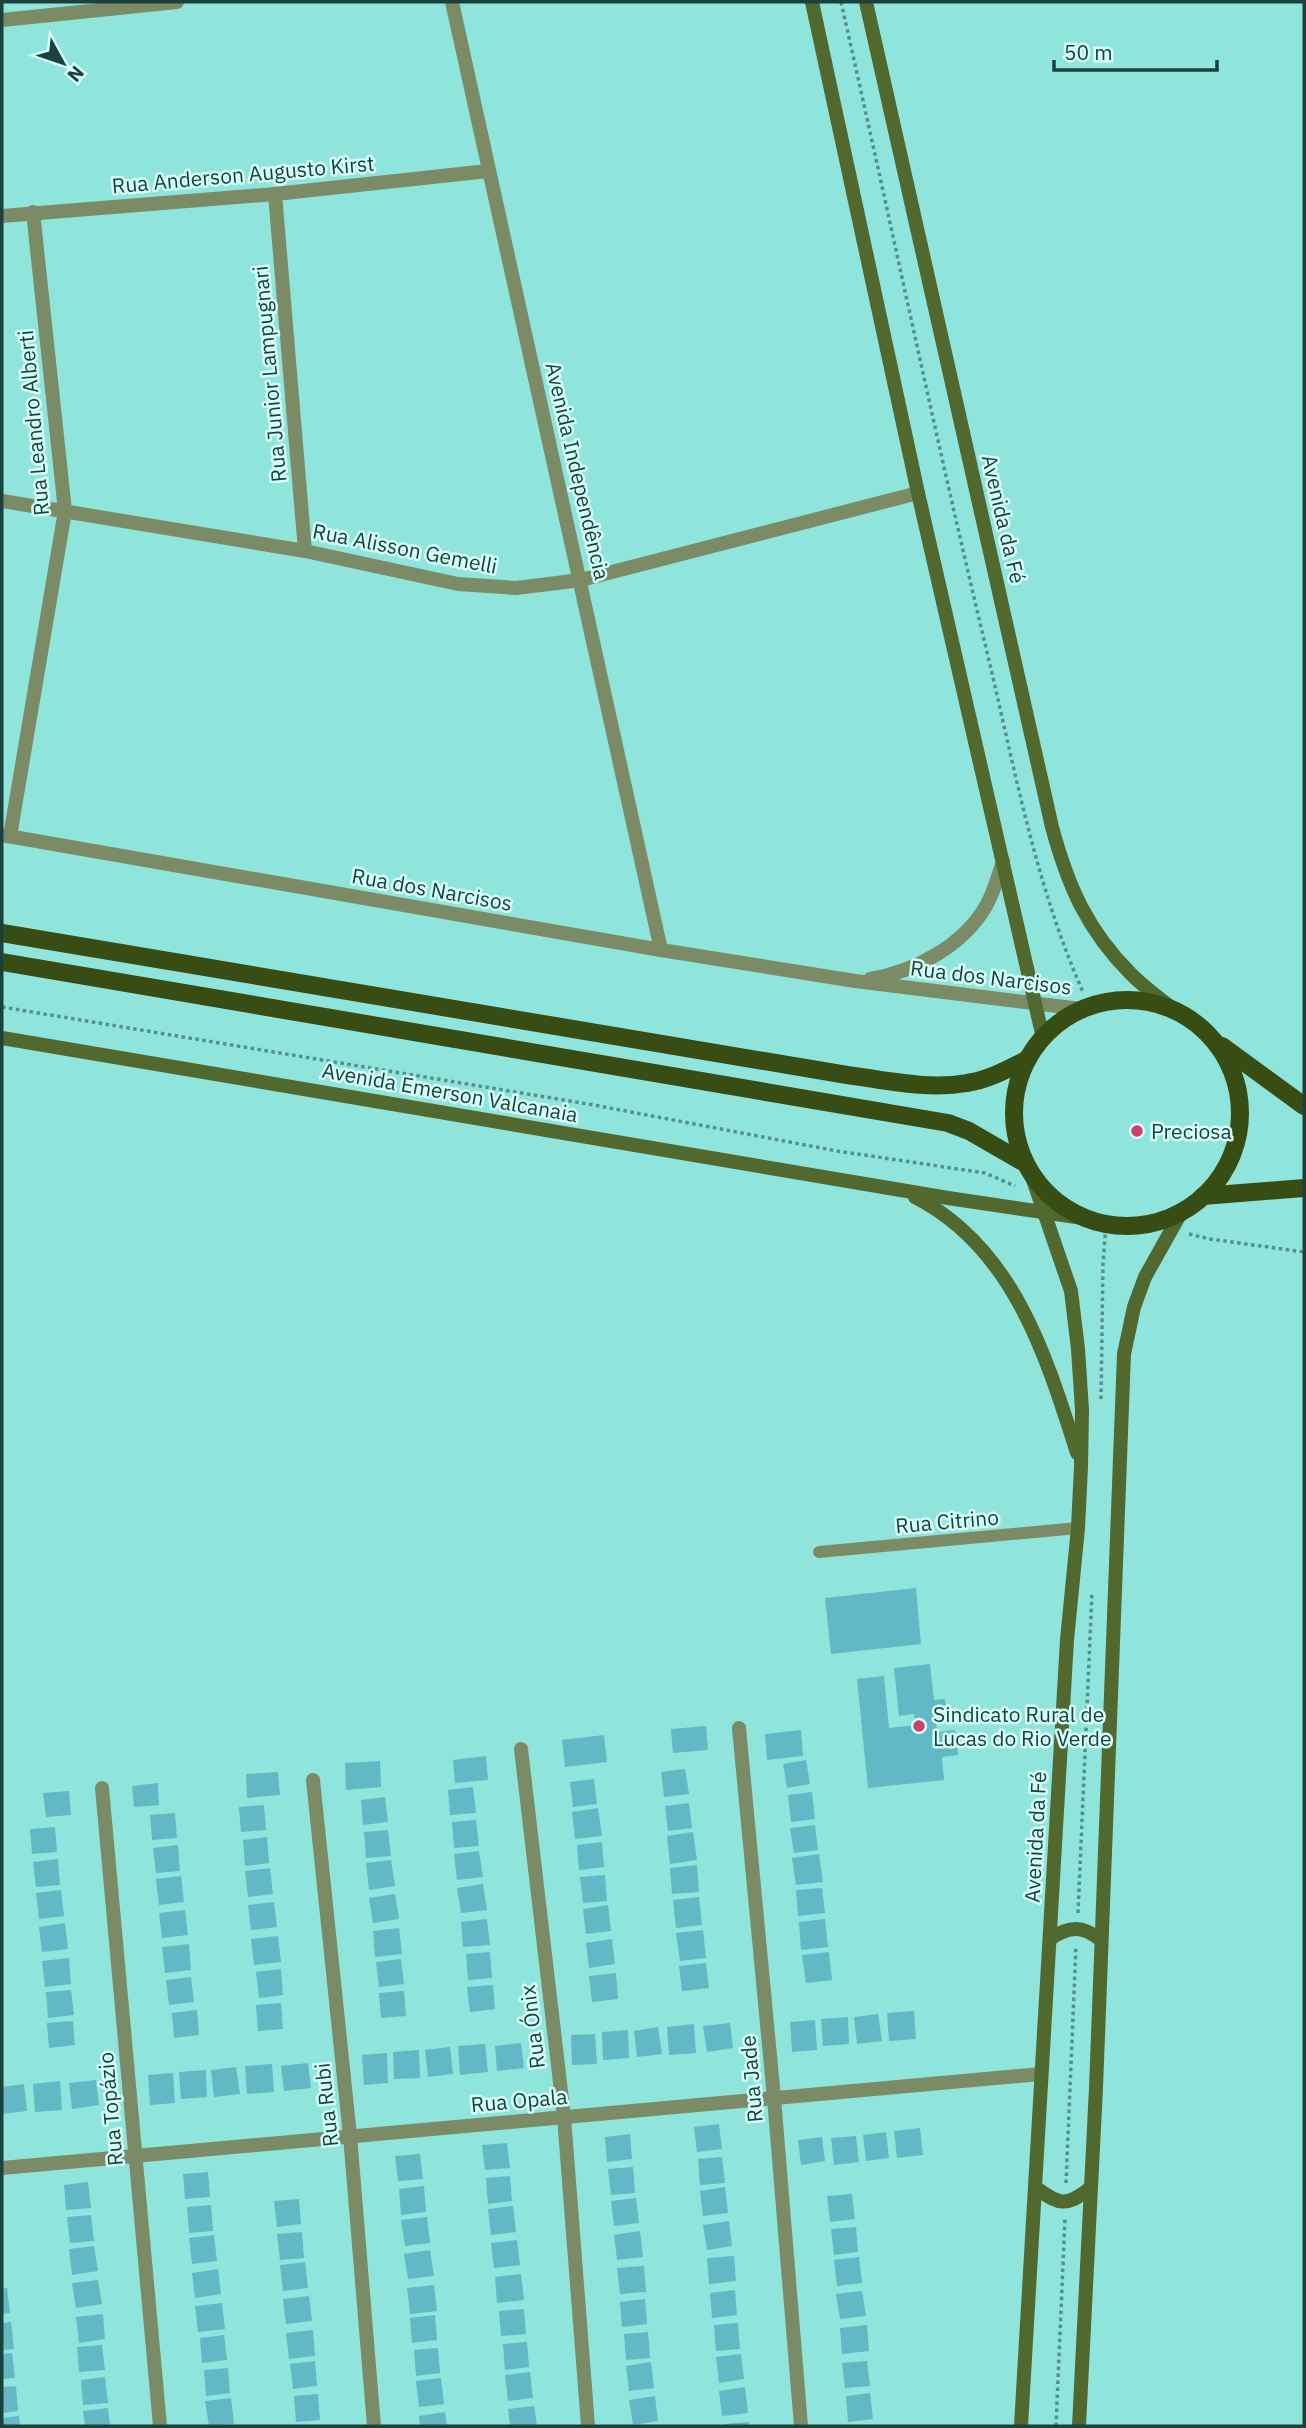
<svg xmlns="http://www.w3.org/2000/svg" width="1306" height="2428" font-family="'IBM Plex Sans',sans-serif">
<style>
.building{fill:#62b8c4}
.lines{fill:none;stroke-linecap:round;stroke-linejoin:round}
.path{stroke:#539089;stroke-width:3.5;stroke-dasharray:3.5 3.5;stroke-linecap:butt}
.lane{stroke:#7b8b66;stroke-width:12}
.street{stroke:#7b8b66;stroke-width:14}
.secondary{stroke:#51682f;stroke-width:14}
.primary{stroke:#384d13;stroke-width:18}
.poi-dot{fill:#cf416a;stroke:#d5fef9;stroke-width:2.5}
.labels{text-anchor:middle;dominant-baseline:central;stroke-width:5;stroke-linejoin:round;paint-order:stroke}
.street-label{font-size:21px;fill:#1c413d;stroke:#d5fef9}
.poi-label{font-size:21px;fill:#1c413d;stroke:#d5fef9;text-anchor:start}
</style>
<rect width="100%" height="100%" fill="#8fe5dc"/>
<g class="building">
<polygon points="916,1588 921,1644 831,1654 825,1598"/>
<polygon points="930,1664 934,1700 945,1699 947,1719 936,1720 937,1732 955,1730 958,1755 942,1757 944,1780 868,1788 857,1679 884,1676 889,1728 915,1725 914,1714 899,1716 894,1668"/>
<polygon points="706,1726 708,1750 673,1753 671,1729"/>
<polygon points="801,1730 803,1756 767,1760 765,1734"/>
<polygon points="604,1735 607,1762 565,1767 562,1740"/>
<polygon points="486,1756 488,1780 455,1783 453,1760"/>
<polygon points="806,1760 810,1784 787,1788 783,1764"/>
<polygon points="380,1761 381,1787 346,1790 345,1763"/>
<polygon points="685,1769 689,1794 664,1797 661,1772"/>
<polygon points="278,1772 280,1795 247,1798 246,1774"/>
<polygon points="594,1779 597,1804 573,1807 570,1782"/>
<polygon points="158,1783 159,1805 134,1807 132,1786"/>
<polygon points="473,1787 476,1813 450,1815 448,1790"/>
<polygon points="69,1791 71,1815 46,1817 43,1793"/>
<polygon points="812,1792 815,1819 791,1822 788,1795"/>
<polygon points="385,1797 388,1822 363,1825 361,1800"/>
<polygon points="689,1803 692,1828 668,1831 665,1806"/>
<polygon points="264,1805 266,1830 241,1832 239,1807"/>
<polygon points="598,1808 602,1836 575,1839 572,1812"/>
<polygon points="175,1813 177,1838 152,1840 150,1815"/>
<polygon points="476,1820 479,1846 454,1848 452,1822"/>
<polygon points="815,1825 818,1850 794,1853 790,1828"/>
<polygon points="55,1827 57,1852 32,1854 30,1829"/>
<polygon points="388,1830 391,1856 366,1858 364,1832"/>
<polygon points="693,1832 697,1860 670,1864 667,1836"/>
<polygon points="267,1837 269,1863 245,1866 243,1840"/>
<polygon points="602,1842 604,1867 579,1870 577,1845"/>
<polygon points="178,1845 180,1871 156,1873 153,1848"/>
<polygon points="479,1851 483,1877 457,1880 454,1854"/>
<polygon points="819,1854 823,1882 796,1885 792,1858"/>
<polygon points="58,1859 60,1885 36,1887 33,1862"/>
<polygon points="391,1860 395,1886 369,1890 366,1863"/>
<polygon points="697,1865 699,1892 672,1894 670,1868"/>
<polygon points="270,1868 273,1894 248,1897 245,1871"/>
<polygon points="605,1875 607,1901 583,1903 580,1877"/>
<polygon points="181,1876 184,1902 159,1905 156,1879"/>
<polygon points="483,1884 487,1910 461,1913 457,1888"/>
<polygon points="822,1888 825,1913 798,1916 796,1890"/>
<polygon points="61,1890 64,1916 39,1919 36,1893"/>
<polygon points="395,1894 399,1919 373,1923 369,1898"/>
<polygon points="699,1897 702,1925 676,1928 673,1900"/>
<polygon points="274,1902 277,1927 251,1930 248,1905"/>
<polygon points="608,1905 611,1931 586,1934 583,1909"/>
<polygon points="185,1910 188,1935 162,1938 159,1913"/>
<polygon points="487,1919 490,1945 463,1947 461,1922"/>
<polygon points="825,1919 828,1947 801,1950 799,1922"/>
<polygon points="65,1923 68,1949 42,1952 39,1927"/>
<polygon points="399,1928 402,1954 375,1957 373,1931"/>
<polygon points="703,1930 706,1958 680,1961 676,1933"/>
<polygon points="278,1936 281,1962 254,1965 251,1939"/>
<polygon points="612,1939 615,1964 589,1968 586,1943"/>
<polygon points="189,1944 191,1970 165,1973 162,1947"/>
<polygon points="490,1952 492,1978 468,1980 466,1954"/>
<polygon points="829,1952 832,1980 806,1983 802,1955"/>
<polygon points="69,1958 71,1984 45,1987 42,1961"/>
<polygon points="401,1959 404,1984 379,1987 376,1962"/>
<polygon points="706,1963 709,1988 682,1991 679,1966"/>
<polygon points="281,1969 283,1995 259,1998 256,1972"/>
<polygon points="616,1973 618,1999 592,2002 589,1976"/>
<polygon points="191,1977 194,2002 169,2005 166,1980"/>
<polygon points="493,1985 495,2009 470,2012 467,1987"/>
<polygon points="71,1990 74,2015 48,2018 46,1992"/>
<polygon points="404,1991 406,2016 381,2018 379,1993"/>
<polygon points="281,2003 283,2029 258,2031 256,2005"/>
<polygon points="197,2010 199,2035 174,2038 172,2013"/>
<polygon points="914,2011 916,2039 889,2041 887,2013"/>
<polygon points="878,2014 882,2041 857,2044 854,2017"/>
<polygon points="848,2017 849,2044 823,2046 821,2019"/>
<polygon points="815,2020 817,2050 792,2052 790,2022"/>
<polygon points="73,2021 75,2045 49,2048 47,2023"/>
<polygon points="730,2023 733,2048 707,2052 703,2026"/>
<polygon points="694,2024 696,2053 669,2055 667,2027"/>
<polygon points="658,2027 662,2054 637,2057 634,2031"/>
<polygon points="628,2030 629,2058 603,2060 602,2032"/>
<polygon points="595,2034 597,2064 572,2065 571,2035"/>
<polygon points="521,2043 524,2068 497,2071 495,2046"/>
<polygon points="485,2044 488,2072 460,2075 458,2046"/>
<polygon points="450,2047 453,2074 428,2077 425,2050"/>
<polygon points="419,2050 420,2078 394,2079 393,2052"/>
<polygon points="387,2053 388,2083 364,2085 362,2055"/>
<polygon points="308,2063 311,2088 284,2091 281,2066"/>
<polygon points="272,2064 274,2092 247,2094 245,2066"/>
<polygon points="236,2067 240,2094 214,2097 211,2070"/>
<polygon points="206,2070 207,2097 181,2099 179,2072"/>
<polygon points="173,2073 175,2103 150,2105 148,2075"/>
<polygon points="96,2080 99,2105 72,2109 69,2083"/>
<polygon points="60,2081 62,2110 35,2112 33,2084"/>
<polygon points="24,2084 27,2111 2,2114 2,2087"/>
<polygon points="719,2124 722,2149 697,2152 694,2127"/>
<polygon points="920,2128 923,2155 897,2158 894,2131"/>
<polygon points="886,2132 889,2158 866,2161 863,2135"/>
<polygon points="630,2134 632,2159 607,2162 605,2137"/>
<polygon points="856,2136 859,2162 834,2165 831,2138"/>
<polygon points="822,2137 825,2161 801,2165 798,2140"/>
<polygon points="507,2143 510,2168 485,2170 482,2145"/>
<polygon points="420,2154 423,2179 398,2181 395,2156"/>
<polygon points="722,2157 725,2183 700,2185 698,2159"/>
<polygon points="633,2167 635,2193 611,2195 608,2169"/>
<polygon points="208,2172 210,2197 185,2199 183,2174"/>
<polygon points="510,2176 512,2201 488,2204 486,2178"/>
<polygon points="88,2182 91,2208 66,2210 64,2185"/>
<polygon points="424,2186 426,2212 401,2215 399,2189"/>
<polygon points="725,2187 728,2213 703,2216 700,2191"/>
<polygon points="852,2194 855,2219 830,2222 827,2196"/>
<polygon points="636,2198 639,2223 614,2226 611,2201"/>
<polygon points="299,2199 301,2224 277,2227 274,2201"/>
<polygon points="211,2205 213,2231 189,2233 187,2207"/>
<polygon points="513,2206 516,2232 491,2235 488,2209"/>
<polygon points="91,2215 94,2241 70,2243 67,2217"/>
<polygon points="427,2217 430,2243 405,2246 401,2220"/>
<polygon points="729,2221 732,2246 707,2250 703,2225"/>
<polygon points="856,2227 858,2252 834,2255 831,2229"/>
<polygon points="640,2231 643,2257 617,2260 614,2235"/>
<polygon points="302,2232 304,2258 280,2260 277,2234"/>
<polygon points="214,2235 217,2261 192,2264 189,2238"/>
<polygon points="517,2240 520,2265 494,2268 491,2243"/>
<polygon points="94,2246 98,2271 72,2275 69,2249"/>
<polygon points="430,2250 434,2276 408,2279 404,2254"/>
<polygon points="734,2256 736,2281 709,2284 707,2258"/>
<polygon points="859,2257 862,2283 837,2286 834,2260"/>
<polygon points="305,2262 308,2288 283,2291 280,2265"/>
<polygon points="644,2266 646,2292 620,2294 617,2268"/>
<polygon points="218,2269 221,2294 195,2298 192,2273"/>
<polygon points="521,2274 524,2300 497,2303 495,2277"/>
<polygon points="98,2280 102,2304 76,2308 72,2283"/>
<polygon points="434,2285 437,2311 410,2314 407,2288"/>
<polygon points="7,2288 10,2313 2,2314 2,2289"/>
<polygon points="735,2290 737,2315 712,2318 710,2293"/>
<polygon points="862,2291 866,2316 840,2319 836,2294"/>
<polygon points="309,2296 312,2321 286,2324 283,2299"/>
<polygon points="645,2299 647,2324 622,2327 620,2302"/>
<polygon points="222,2303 225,2329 198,2332 195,2306"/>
<polygon points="524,2309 526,2334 501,2336 499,2311"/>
<polygon points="103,2314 105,2339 79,2343 76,2317"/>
<polygon points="435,2315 437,2340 412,2343 410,2318"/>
<polygon points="11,2322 14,2349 2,2350 2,2323"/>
<polygon points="738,2323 740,2349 716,2351 714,2325"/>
<polygon points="867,2325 869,2351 842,2354 840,2328"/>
<polygon points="313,2330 315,2356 289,2359 286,2333"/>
<polygon points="648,2332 650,2358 626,2360 624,2334"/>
<polygon points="224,2335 227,2360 202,2363 200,2338"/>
<polygon points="527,2342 529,2367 505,2370 503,2344"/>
<polygon points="102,2345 105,2370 79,2372 77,2347"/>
<polygon points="438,2348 440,2373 416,2376 414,2350"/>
<polygon points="12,2353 15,2378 2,2379 2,2354"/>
<polygon points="741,2354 744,2379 719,2383 716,2357"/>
<polygon points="315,2361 317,2386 293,2389 290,2364"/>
<polygon points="867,2361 870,2386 845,2388 842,2363"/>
<polygon points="651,2362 654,2388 629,2391 626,2366"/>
<polygon points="228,2368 230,2393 206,2396 204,2370"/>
<polygon points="530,2372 533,2398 508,2401 505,2375"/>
<polygon points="105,2377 108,2403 83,2405 81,2380"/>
<polygon points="441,2378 444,2404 419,2407 416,2381"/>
<polygon points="16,2386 18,2411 2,2413 2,2387"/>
<polygon points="745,2387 748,2413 722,2416 719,2391"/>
<polygon points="870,2393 873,2419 848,2422 846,2396"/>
<polygon points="318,2394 320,2420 296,2422 294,2396"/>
<polygon points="655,2396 658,2421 633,2425 629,2400"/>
<polygon points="231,2398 234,2424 209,2426 205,2401"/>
<polygon points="534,2406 537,2426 510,2426 508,2409"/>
<polygon points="108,2408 110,2426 85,2426 83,2411"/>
<polygon points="445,2412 447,2426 420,2426 419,2416"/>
<polygon points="19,2416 20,2426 2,2426 2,2418"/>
<polygon points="749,2422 749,2426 724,2426 724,2424"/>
</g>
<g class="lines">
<g class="path">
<path d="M 841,2 C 890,218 935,436 987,652 C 1014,765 1035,884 1083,992"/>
<polyline points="2,1007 594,1105 837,1151 985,1173 1015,1186"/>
<polyline points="1189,1234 1210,1239 1304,1252"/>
<polyline points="1101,1399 1103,1264 1106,1223"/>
<polyline points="1078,1913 1092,1592"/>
<polyline points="1066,2183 1076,1946"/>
<polyline points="1056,2426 1065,2218"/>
</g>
<polyline class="lane" points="819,1552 1078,1528"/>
<g class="street">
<polyline points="452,2 661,950"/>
<polyline points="2,20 177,2"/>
<polyline points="275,194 305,551"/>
<polyline points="2,216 275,194 488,171"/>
<polyline points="2,501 305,551 458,584 516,588 581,580 918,493"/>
<polyline points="2,835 661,950 855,981 1081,1009"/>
<polyline points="10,836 65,511 33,212"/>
<path d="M 870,979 C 914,972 963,946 986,906 C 994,892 998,877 1003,861"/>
<polyline points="739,1728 774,2098 801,2426"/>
<polyline points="521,1749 564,2117 588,2426"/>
<polyline points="313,1780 350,2136 374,2426"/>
<polyline points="102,1788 160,2426"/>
<polyline points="2,2168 1041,2074"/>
</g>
<g class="secondary">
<polyline points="812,2 918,493 1043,1038"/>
<path d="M 866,2 L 1052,827 C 1068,886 1087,930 1131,974 C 1144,987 1159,998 1173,1009"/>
<polyline points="2,1038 948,1198 1083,1218"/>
<path d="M 915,1197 C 1013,1247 1046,1355 1077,1453"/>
<path d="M 1050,1939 C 1069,1926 1082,1925 1101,1940"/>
<path d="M 1035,2187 C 1058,2204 1065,2208 1089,2189"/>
<polyline points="1021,2426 1067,1640 1078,1528 1081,1467 1082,1410 1078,1349 1071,1291 1031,1174"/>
<polyline points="1079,2426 1096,2088 1124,1354 1134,1307 1145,1277 1182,1211"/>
</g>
<g class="primary">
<path d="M 2,933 L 847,1075 C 886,1080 927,1090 967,1083 C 988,1080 1008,1069 1028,1059"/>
<polyline points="2,962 948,1123 969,1131 1021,1161"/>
<circle cx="1127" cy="1113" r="113"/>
<polyline points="1222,1046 1304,1106"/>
<polyline points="1203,1196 1304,1188"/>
</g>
</g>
<g class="poi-dot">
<circle cx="1137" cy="1131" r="7"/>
<circle cx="919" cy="1726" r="7"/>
</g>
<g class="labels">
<g class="street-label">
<text transform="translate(243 174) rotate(-5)">Rua Anderson Augusto Kirst</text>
<text transform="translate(269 374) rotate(-95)">Rua Junior Lampugnari</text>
<text transform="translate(33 423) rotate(-95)">Rua Leandro Alberti</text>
<text transform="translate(578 471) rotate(77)">Avenida Independência</text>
<text transform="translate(1004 519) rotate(77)">Avenida da Fé</text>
<text transform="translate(405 548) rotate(11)">Rua Alisson Gemelli</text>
<text transform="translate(432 889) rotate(10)">Rua dos Narcisos</text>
<text transform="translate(991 977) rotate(7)">Rua dos Narcisos</text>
<text transform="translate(450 1092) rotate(10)">Avenida Emerson Valcanaia</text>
<text transform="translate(947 1521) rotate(-5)">Rua Citrino</text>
<text transform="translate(1035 1837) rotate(-87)">Avenida da Fé</text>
<text transform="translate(532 2027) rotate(-97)">Rua Ónix</text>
<text transform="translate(751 2079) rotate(-95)">Rua Jade</text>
<text transform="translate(519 2100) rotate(-5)">Rua Opala</text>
<text transform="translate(326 2105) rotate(-96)">Rua Rubi</text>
<text transform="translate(110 2109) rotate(-95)">Rua Topázio</text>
</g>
<g class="poi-label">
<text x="1151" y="1131">Preciosa</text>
<text x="933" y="1714">Sindicato Rural de<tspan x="933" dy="24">Lucas do Rio Verde</tspan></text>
</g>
</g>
<rect width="1306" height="2428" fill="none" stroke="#1c413d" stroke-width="7"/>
<g transform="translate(63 63) rotate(130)" stroke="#d5fef9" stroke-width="5" paint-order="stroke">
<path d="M0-5L12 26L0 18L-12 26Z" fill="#1c413d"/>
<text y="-10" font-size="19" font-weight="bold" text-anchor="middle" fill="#1c413d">N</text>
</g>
<path d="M1054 60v10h163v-10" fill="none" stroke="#1c413d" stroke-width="3.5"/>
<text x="1064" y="60" font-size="21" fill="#1c413d" stroke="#d5fef9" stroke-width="5" paint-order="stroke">50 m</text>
</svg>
